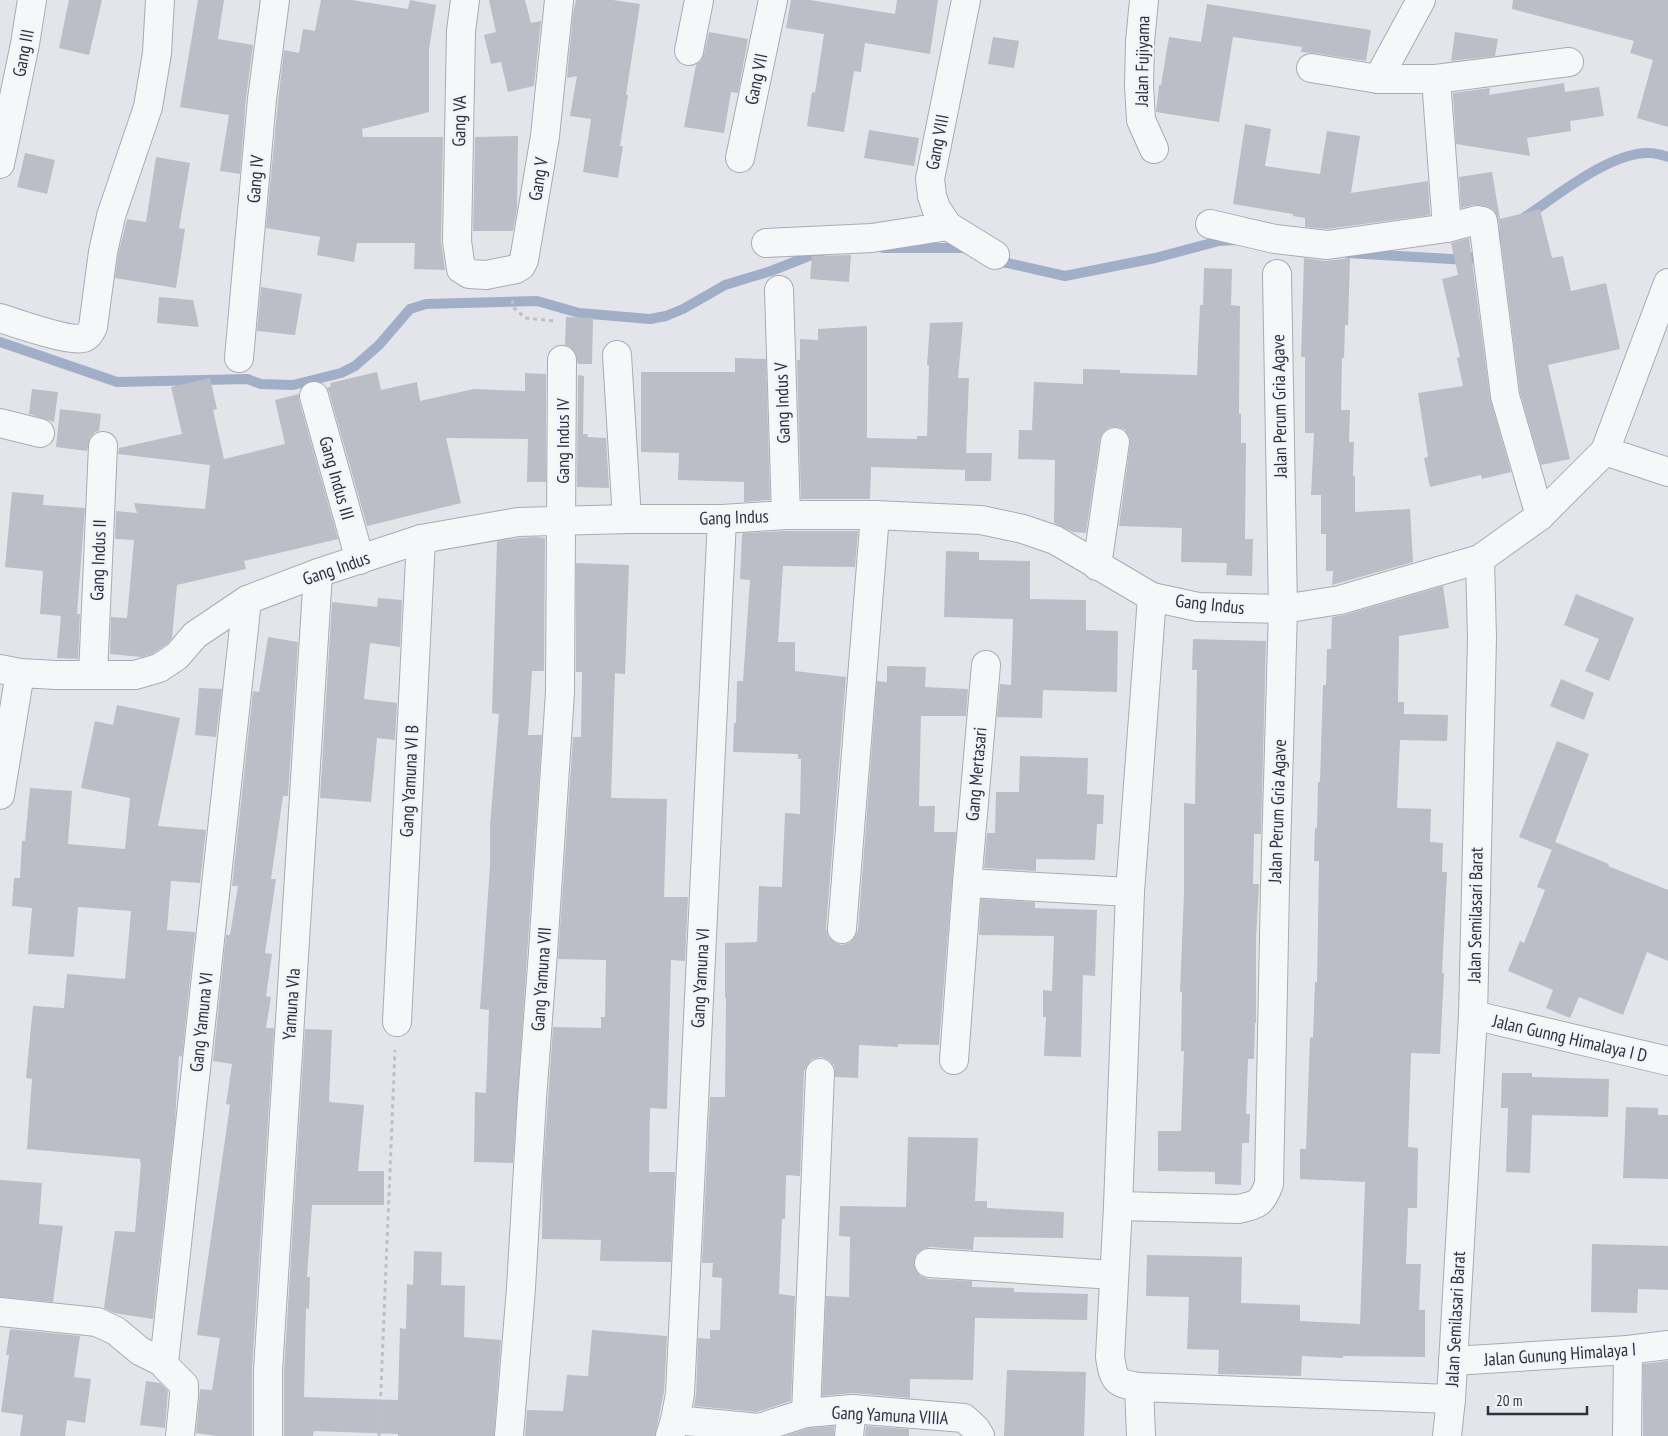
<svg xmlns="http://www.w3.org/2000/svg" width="1668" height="1436" font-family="'PT Sans Narrow',sans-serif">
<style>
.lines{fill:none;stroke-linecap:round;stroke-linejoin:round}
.stream{stroke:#a1aec8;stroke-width:10}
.building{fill:#bbbec7}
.minor-casing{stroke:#a9abb5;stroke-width:30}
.path{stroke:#bdc0c6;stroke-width:3;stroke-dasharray:4 4;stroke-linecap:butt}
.minor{stroke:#f6f7f9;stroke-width:28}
.labels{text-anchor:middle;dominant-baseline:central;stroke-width:4.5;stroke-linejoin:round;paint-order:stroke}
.street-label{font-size:18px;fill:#2c3142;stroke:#f3f4f8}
</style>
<rect width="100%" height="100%" fill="#e4e5eb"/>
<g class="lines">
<g class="stream">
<path d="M 1525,217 C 1557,196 1610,152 1649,153 C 1655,153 1662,155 1668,157"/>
<polyline points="883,248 965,248 969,249"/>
<polyline points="1347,253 1468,260 1483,252 1510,227"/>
<polyline points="994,260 1065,276 1155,258 1219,241 1236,240"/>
<polyline points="0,342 117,382 247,379 261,384 293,385 341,373 355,366 379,345 410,309 426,304 537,301 579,313 650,319 666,316 683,309 725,285 771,271 824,250"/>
</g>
</g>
<g class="building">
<polygon points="69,0 102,0 89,55 59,48"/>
<polygon points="198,0 224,0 218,39 253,45 246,98 240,174 220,171 229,115 180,107"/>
<polygon points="321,0 352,0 408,9 410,0 436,5 429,49 429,112 362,129 363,137 443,137 441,241 445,270 414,269 415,243 357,243 354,262 317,255 320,237 266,228 278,101 284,50 299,53 303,29 315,31"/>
<polygon points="489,0 525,0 531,23 541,21 534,86 508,92 501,62 491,64 484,35 496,32"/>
<polygon points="576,0 613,0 640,4 626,95 628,95 620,146 623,146 618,178 583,172 591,119 570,116 577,76 567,78 573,13"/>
<polygon points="791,0 810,0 895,14 897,0 938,0 930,54 865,43 861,72 854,71 844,132 807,126 812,92 815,93 824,34 786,28"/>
<polygon points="1513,0 1668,0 1668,127 1637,118 1653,60 1630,53 1634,41 1512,9"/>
<polygon points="1207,4 1371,30 1366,61 1314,53 1301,52 1302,47 1233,37 1219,122 1156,112 1159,85 1161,85 1169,37 1201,42"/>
<polygon points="709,32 748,39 738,93 731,92 724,133 684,127 696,65 701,61 704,54"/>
<polygon points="1455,32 1498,39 1495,56 1451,61"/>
<polygon points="993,37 1019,41 1014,68 988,64"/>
<polygon points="1564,83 1565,92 1599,87 1604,116 1570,121 1571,131 1527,138 1530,156 1456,144 1453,93 1490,88 1489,95"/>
<polygon points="1245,124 1271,129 1265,166 1320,174 1327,131 1360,136 1351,193 1428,181 1430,215 1327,229 1305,227 1305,218 1293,216 1293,214 1233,204"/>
<polygon points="869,130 919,138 914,166 864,158"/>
<polygon points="518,136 517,208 513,231 473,231 475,137"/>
<polygon points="25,153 55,160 47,194 17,187"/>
<polygon points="156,157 190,163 179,228 185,229 176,288 115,278 118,255 127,219 146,222"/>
<polygon points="1492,172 1500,219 1540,209 1552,258 1563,256 1571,291 1606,283 1620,349 1548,365 1570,459 1541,465 1520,393 1498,218 1494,210 1486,206 1473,205 1461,208 1459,177"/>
<polygon points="1469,238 1490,398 1511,472 1482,479 1481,475 1430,487 1424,458 1428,457 1418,393 1463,386 1457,358 1460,357 1442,279 1458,275 1451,243"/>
<polygon points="851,255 849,282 810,279 812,256"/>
<polygon points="1304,258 1325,261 1350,258 1348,325 1345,325 1344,358 1342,358 1341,410 1350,410 1349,442 1354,442 1353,476 1355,476 1355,512 1410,509 1413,562 1332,585 1333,571 1326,571 1326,534 1321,534 1321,495 1311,495 1314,433 1305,433 1305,357 1301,357"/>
<polygon points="1204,268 1232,269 1231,305 1240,306 1239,414 1241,414 1241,443 1246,443 1245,539 1253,539 1252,576 1226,575 1227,563 1181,562 1182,528 1119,526 1130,444 1129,436 1124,429 1117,427 1110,427 1103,432 1100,439 1086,533 1073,532 1054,523 1055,460 1018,459 1019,430 1032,430 1034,382 1083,384 1083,369 1120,370 1120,373 1197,375 1200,305 1203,305"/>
<polygon points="261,287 302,294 295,335 257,331"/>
<polygon points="159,297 193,300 199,327 157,323"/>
<polygon points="566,317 593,318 592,364 578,364 575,352 570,347 565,345"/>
<polygon points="963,322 958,378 969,378 966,453 992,453 991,481 965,481 965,470 871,467 870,499 801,499 797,360 800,360 800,339 818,340 818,329 867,326 867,438 917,439 917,436 927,436 929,365 927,365 930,323"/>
<polygon points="735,358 766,359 770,500 744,502 744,482 678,480 679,453 641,452 641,372 735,372"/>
<polygon points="377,372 381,390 417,382 420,401 474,389 525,391 525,373 546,374 546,482 527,482 528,439 446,438 461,503 367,526 329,392 327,388 331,386 330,383"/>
<polygon points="578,375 584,376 583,434 588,434 587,437 606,438 609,488 577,487"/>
<polygon points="210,378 217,409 213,410 224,459 285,444 275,400 299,394 299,400 338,539 244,561 246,569 177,585 172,638 167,644 152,654 142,657 110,654 111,617 127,618 134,540 115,539 116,511 137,513 134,503 205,509 210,465 118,454 119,448 182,434 171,387"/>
<polygon points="32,389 58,392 54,422 29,414"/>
<polygon points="60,409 101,414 99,431 95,432 90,438 87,451 56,447"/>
<polygon points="12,492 44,495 43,505 85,508 77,614 80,614 78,659 57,658 61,616 40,614 43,571 5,567"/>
<polygon points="786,531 858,531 855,567 783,566 778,642 795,642 795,671 846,677 826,928 828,936 834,942 841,945 849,943 855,937 858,930 877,681 887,682 887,666 926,667 925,687 968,689 966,716 921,716 919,806 935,806 934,832 956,832 939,1045 898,1044 898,1047 859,1045 858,1078 835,1077 834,1065 829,1060 821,1057 812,1059 807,1065 804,1072 800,1176 786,1175 785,1219 782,1219 779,1294 795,1296 791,1401 757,1412 694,1406 696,1395 698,1338 710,1339 710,1330 720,1330 722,1278 712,1277 713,1263 702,1263 710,1097 725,1097 726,998 725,998 725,943 757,942 759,886 782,887 785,813 800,814 801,759 798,759 798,754 733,752 734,723 736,723 737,681 743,681 750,580 740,579 742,535 743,533"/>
<polygon points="535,537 545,538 544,671 532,671 528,735 542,735 513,1163 474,1162 475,1092 486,1093 489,1010 480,1009 490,866 490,826 499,714 492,713 497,541 520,538"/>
<polygon points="946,551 979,552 979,560 1030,561 1030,599 1086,600 1086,630 1118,631 1117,692 1043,690 1042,718 997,717 1000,684 1011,685 1013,619 944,617"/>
<polygon points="576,563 629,565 625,674 615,673 611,798 667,799 664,897 688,897 685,961 671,960 667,1109 650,1108 649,1172 675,1172 671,1262 600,1261 601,1240 542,1239 543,1172 553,1027 601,1028 601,1017 605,1017 606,960 558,959 573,737 581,737 582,672 576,672"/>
<polygon points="1443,586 1449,628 1399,636 1398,702 1404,702 1404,714 1448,715 1447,741 1400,740 1397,808 1431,809 1430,842 1443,843 1442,872 1447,872 1442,973 1444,973 1440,1054 1411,1053 1408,1147 1418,1148 1417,1208 1408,1208 1406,1264 1421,1264 1419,1310 1425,1310 1425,1357 1343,1356 1343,1358 1302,1356 1301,1376 1218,1374 1219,1350 1187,1349 1189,1297 1146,1296 1147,1255 1242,1257 1241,1303 1300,1305 1300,1321 1360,1324 1365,1182 1300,1179 1300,1149 1306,1149 1310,1037 1313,1038 1315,982 1317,982 1319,861 1314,861 1315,828 1317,828 1318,782 1320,782 1323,685 1326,685 1327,649 1331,649 1332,617 1344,615"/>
<polygon points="1576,594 1634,618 1609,681 1585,671 1599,639 1564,625"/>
<polygon points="378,598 402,600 400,647 370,643 364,699 397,703 395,740 377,738 371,802 320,798 332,602 377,607"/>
<polygon points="268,637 298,642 288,796 283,796 271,879 276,879 265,953 272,954 266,996 271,997 266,1028 274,1028 252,1370 252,1436 217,1436 196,1433 200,1389 212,1390 220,1338 197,1335 230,1105 226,1104 232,1064 213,1061 226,935 230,935 238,886 232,886 253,691 259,692"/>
<polygon points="1193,639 1266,641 1261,834 1254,834 1253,884 1259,884 1256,939 1256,1023 1255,1023 1254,1059 1248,1059 1246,1114 1250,1114 1249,1143 1242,1143 1241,1185 1215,1184 1215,1172 1158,1171 1158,1131 1181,1131 1184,1051 1181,1051 1182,992 1180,992 1184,894 1184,803 1195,804 1197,670 1192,670"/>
<polygon points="1561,679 1594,693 1584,720 1550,706"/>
<polygon points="199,688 222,689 216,737 195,735"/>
<polygon points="117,705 180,718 158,826 206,830 200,883 171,881 167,930 195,932 182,1057 179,1056 175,1122 153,1319 114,1313 104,1308 115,1231 135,1232 141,1163 140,1163 140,1159 27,1149 32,1079 26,1078 33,1006 64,1008 67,974 125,979 131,911 78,907 74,957 28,954 32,908 12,906 14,878 20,878 22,841 25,841 30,788 72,791 68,844 125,849 130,798 81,788 95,721 113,725"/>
<polygon points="1557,741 1589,754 1552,850 1519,837"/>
<polygon points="1020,756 1088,758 1087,794 1104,795 1103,824 1097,824 1095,860 1036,859 1036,871 984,868 987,833 995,833 996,792 1019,792"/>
<polygon points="1555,842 1609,864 1608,866 1668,890 1668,961 1647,952 1623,1015 1579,997 1570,1018 1546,1008 1553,990 1508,971 1520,941 1524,943 1545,890 1537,887"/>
<polygon points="981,899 1035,902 1035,908 1097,910 1095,976 1083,975 1081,1057 1044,1056 1046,1017 1043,1017 1043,990 1052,991 1054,936 979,935"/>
<polygon points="305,1029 332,1030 329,1102 364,1105 358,1171 384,1171 384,1205 312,1205 307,1277 310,1277 309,1309 306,1308 304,1397 398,1400 400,1328 406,1329 407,1284 413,1285 414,1251 442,1252 441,1285 465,1286 464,1337 501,1340 494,1436 398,1436 398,1434 314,1431 313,1436 284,1436 284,1371"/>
<polygon points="1502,1073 1532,1073 1532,1077 1609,1079 1608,1117 1532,1115 1530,1173 1506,1172 1508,1108 1501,1108"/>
<polygon points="1626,1107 1658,1108 1658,1115 1668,1115 1668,1179 1623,1178"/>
<polygon points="908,1137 978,1138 975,1201 987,1201 987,1208 1064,1212 1063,1238 974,1237 973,1250 930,1247 923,1249 916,1254 914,1262 915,1269 920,1276 928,1279 972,1281 972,1287 1014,1288 1014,1292 1088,1294 1087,1320 975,1318 973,1380 910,1379 910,1398 853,1393 822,1396 826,1296 849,1297 850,1237 839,1236 840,1206 906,1207"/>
<polygon points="0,1180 42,1183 39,1224 63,1226 53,1302 0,1297"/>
<polygon points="1592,1244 1668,1246 1668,1290 1638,1289 1637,1313 1591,1312"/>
<polygon points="10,1329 80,1336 74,1377 91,1379 85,1423 67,1420 65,1436 20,1436 23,1415 1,1412 9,1355 6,1355"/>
<polygon points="592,1330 667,1336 664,1392 655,1436 525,1436 527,1410 563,1411 567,1375 588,1376"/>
<polygon points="1668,1361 1668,1436 1643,1436 1643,1364"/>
<polygon points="1007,1370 1086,1372 1084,1436 1004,1436"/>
<polygon points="146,1381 160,1383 168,1391 165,1428 140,1425"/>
<polygon points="834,1426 834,1436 785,1436 809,1428"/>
<polygon points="866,1426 909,1429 909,1436 865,1436"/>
</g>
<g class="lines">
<g class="minor-casing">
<g id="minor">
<polyline points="465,0 461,31 457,241 461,269 469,274 486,275 516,269 521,266 524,260 545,136 559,0"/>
<polyline points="966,0 930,179 932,196 936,208 948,226 995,255"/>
<polyline points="1144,0 1140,42 1139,85 1141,120 1154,149"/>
<polyline points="689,51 699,0"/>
<polyline points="1311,68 1378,79 1436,79 1569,62"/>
<polyline points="1378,79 1421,0"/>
<polyline points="740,158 773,0"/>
<polyline points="0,164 25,44 32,0"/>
<polyline points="1210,224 1275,239 1327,245 1447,228 1436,79"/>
<polyline points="1447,228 1477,220 1483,221 1505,396 1540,516"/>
<polyline points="766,243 872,238 948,226"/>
<polyline points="779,290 786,515"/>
<path d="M 0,318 C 15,323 70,342 83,338 C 89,336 90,332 93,327 L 103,252 L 111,216 L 148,107 L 157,53 L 160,0"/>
<polyline points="617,355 627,519"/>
<polyline points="239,358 262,99 275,0"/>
<polyline points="314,396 360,560"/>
<polyline points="0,423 40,433"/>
<polyline points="1605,451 1668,472"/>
<polyline points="1097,566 1115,442"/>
<path d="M 1152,597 L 1130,892 L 1118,1206 L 1110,1357 C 1114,1381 1115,1383 1139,1387 L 1451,1399"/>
<polyline points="0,669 20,673 56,675 135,675 159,668 177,656 195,635 247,600 318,573 421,539 518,522 627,519 722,519 786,515 875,515 981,520 1023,529 1055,540 1152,597 1198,607 1283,609 1340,600 1480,559 1540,516 1605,451 1668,283"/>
<polyline points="93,675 103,446"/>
<polyline points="0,795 20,673"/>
<polyline points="967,883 1130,892"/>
<polyline points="842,929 875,515"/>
<polyline points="1473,1015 1668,1061"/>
<polyline points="397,1022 421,539"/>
<polyline points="954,1060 967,883 986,665"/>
<path d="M 1118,1206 L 1238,1209 C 1258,1205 1262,1203 1269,1184 L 1275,887 L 1283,609 L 1277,274"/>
<polyline points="929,1263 1114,1275"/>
<polyline points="0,1312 97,1322 116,1331 140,1351 164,1363"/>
<polyline points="1453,1361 1628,1350 1668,1345"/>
<polyline points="1139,1387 1141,1436"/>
<polyline points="806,1413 820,1073"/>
<polyline points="675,1420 759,1428 806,1413 852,1409 964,1418 975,1428 980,1436"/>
<polyline points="180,1436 184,1396 184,1385 166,1367 164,1363 247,600"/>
<polyline points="268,1436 268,1371 318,573"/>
<polyline points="509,1436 521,1288 532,1099 543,952 560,692 562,360"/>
<polyline points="670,1436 675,1420 680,1394 722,519"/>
<polyline points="849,1436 852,1409"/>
<polyline points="1447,1436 1451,1399 1473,1015 1482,638 1480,559"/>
<polyline points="1627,1436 1628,1350"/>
</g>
</g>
<g class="path">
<polyline points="513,300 512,306 525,318 555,321"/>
<polyline points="379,1436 395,1050"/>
</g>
<use href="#minor" class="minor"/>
</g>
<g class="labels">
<g class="street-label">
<text transform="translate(23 53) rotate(-79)">Gang III</text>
<text transform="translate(1142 61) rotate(-89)">Jalan Fujiyama</text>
<text transform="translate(756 79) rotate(-78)">Gang VII</text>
<text transform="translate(459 121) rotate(-89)">Gang VA</text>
<text transform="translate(937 142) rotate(-79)">Gang VIII</text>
<text transform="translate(255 179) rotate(-85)">Gang IV</text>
<text transform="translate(538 179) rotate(-81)">Gang V</text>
<text transform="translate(782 403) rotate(-92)">Gang Indus V</text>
<text transform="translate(1279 406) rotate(-91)">Jalan Perum Gria Agave</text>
<text transform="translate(562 441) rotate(-90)">Gang Indus IV</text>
<text transform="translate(337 478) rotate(74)">Gang Indus III</text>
<text transform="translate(734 517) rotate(-2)">Gang Indus</text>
<text transform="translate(98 560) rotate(-88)">Gang Indus II</text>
<text transform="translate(336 568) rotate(-19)">Gang Indus</text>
<text transform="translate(1210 604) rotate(6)">Gang Indus</text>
<text transform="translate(976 774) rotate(-85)">Gang Mertasari</text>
<text transform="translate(409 781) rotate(-87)">Gang Yamuna VI B</text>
<text transform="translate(1277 811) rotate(-88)">Jalan Perum Gria Agave</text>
<text transform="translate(1475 915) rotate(-89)">Jalan Semilasari Barat</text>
<text transform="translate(700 978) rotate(-87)">Gang Yamuna VI</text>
<text transform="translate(541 979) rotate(-86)">Gang Yamuna VII</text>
<text transform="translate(291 1004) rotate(-86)">Yamuna VIa</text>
<text transform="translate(201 1022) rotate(-84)">Gang Yamuna VI</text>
<text transform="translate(1570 1038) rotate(13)">Jalan Gunng Himalaya I D</text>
<text transform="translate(1455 1319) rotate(-87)">Jalan Semilasari Barat</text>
<text transform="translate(1560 1354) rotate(-4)">Jalan Gunung Himalaya I</text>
<text transform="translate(890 1415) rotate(3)">Gang Yamuna VIIIA</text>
</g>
</g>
<path d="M1488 1406v8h99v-8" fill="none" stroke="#2c3142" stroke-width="2.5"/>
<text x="1496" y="1406" font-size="15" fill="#2c3142" stroke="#f3f4f8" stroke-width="4" paint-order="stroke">20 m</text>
</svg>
